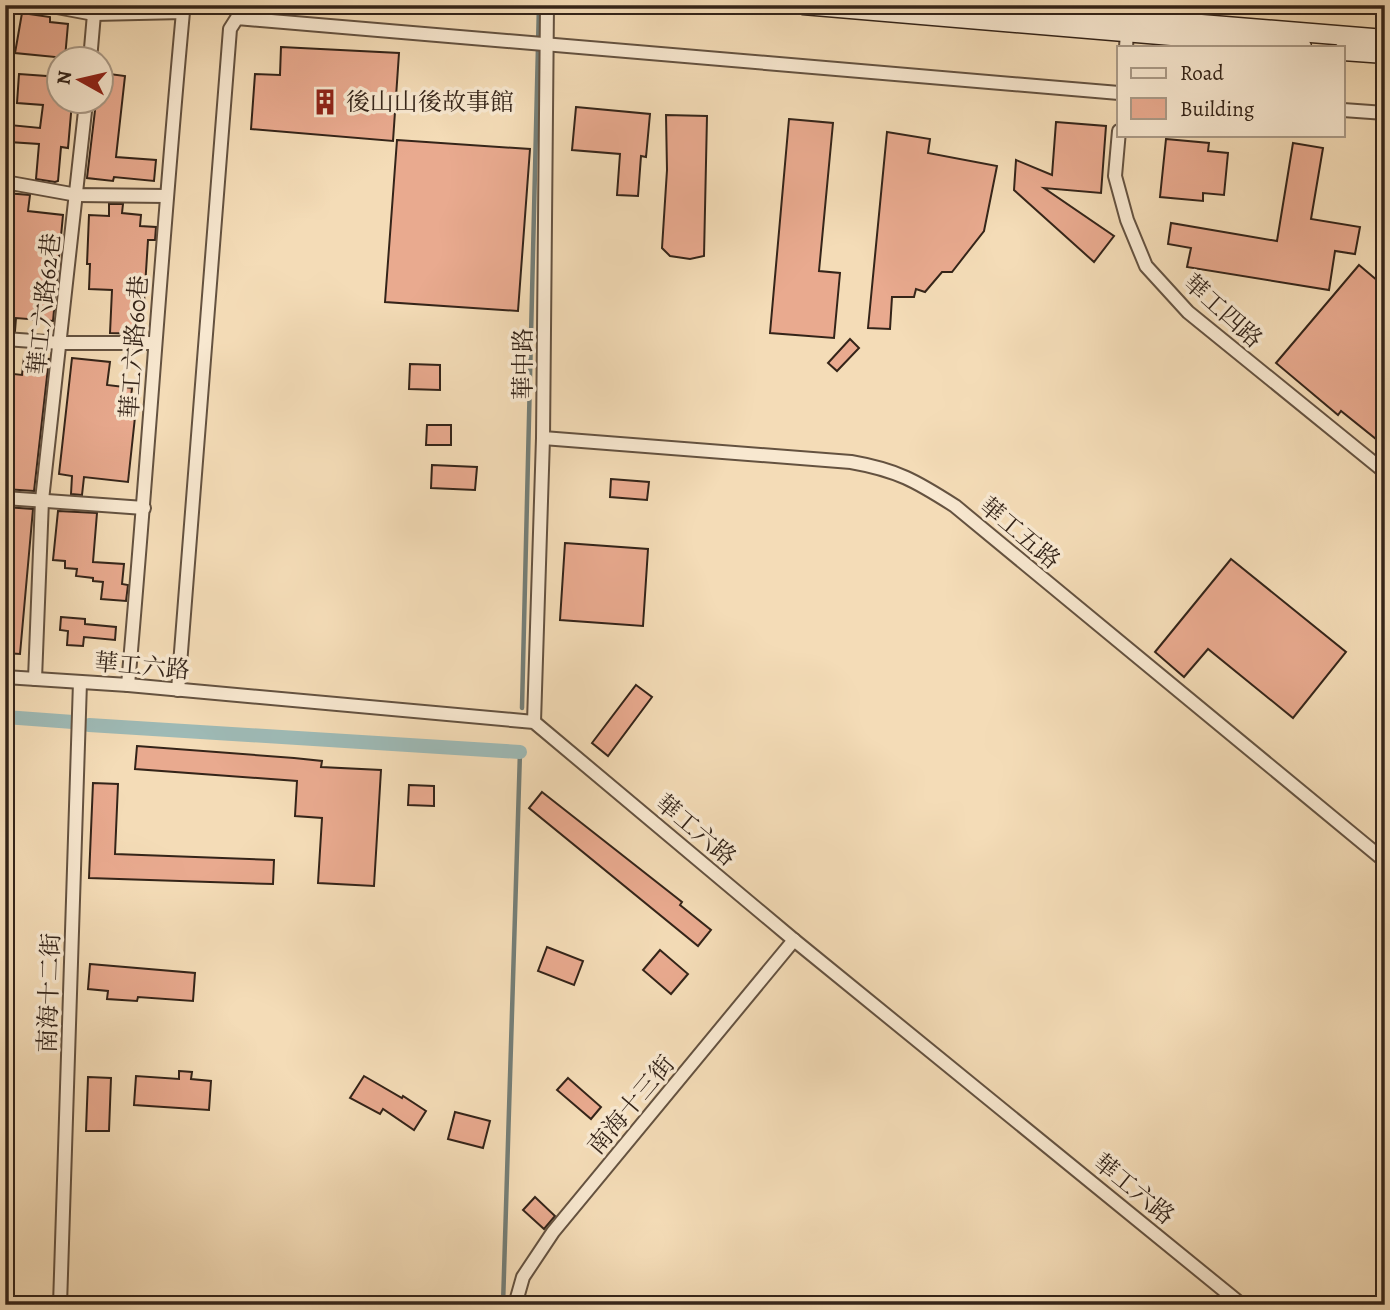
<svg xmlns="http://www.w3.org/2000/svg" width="1390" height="1310" font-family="Alegreya,'Noto Serif TC',serif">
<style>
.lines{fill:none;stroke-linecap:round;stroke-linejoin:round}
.stream{stroke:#747e77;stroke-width:4.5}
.canal{stroke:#9ebab6;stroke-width:14}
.building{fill:#e9aa8f;stroke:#342419;stroke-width:2}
.minor-casing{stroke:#645240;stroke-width:16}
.secondary-casing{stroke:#342419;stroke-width:21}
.minor{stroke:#f8e8d0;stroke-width:12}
.secondary{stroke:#f8e8d0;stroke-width:18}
.labels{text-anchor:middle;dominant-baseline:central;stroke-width:7;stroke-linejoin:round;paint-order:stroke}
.poi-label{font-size:24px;fill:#342419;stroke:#f8e8d0;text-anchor:start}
.street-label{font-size:24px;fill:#342419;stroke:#f8e8d0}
</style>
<rect width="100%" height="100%" fill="#f4dcb7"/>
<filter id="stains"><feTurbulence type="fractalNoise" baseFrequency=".00286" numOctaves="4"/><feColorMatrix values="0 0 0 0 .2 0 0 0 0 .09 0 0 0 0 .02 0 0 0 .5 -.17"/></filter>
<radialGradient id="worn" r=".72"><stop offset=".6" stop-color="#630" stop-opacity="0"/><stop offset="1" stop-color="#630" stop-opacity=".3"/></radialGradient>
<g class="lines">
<g class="stream">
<polyline points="522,708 539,5"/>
<polyline points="503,1305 520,752"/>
</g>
<g class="canal">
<polyline points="5,717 73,722"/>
<polyline points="89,725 520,752"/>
</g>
</g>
<g class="building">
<polygon points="22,13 50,17 50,22 68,24 65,58 15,53"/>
<polygon points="281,47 399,53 393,141 251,129 255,74 280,75"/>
<polygon points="102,73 125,76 116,157 156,160 154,181 114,177 113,181 87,178 96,102 102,102"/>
<polygon points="19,74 60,77 60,102 72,102 68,148 61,147 58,181 55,182 36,179 39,144 9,142 10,125 40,128 43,105 17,103"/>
<polygon points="576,107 650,114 646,157 641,156 638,196 617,195 620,154 572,150"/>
<polygon points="666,115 707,116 704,256 690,259 670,256 662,248 667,170"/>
<polygon points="789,119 833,123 819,271 840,273 834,338 770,333"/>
<polygon points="1056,122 1106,126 1101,193 1044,188 1114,236 1094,262 1014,190 1016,160 1052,175"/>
<polygon points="887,132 930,139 928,153 997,166 984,231 952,272 942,272 925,292 916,289 914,297 892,297 890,329 868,328"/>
<polygon points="1166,139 1209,143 1208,151 1228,153 1224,195 1203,193 1203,201 1160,197"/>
<polygon points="397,140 530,149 518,311 385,302"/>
<polygon points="1293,143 1323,148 1311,219 1360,227 1355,254 1335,251 1329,290 1187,267 1191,248 1168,244 1171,223 1277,241"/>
<polygon points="5,193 30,195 28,211 63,215 53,321 16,318 15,331 5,330"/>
<polygon points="109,204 123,204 122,213 141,215 140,226 156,227 155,240 148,240 142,334 110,333 112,290 89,289 90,264 87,264 89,215 109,216"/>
<polygon points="1359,265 1385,287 1385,428 1376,439 1341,411 1338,415 1276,363"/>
<polygon points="850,339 859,348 837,371 828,363"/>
<polygon points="24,357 49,359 34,491 5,489 5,373 22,375"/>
<polygon points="72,358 110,362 107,385 132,388 129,417 135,417 128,482 84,477 82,495 71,494 72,476 59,474"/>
<polygon points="410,364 440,365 440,390 409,389"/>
<polygon points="427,425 451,425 451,445 426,445"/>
<polygon points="432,465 477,467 475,490 431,488"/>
<polygon points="611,479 649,482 647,500 610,497"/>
<polygon points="5,507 33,509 20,654 5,653 5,598 9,558 5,557 8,522 5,522"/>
<polygon points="58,511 97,513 93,562 124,564 122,584 128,585 126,601 101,599 103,582 93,581 93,578 76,576 77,569 65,568 65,561 53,560"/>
<polygon points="565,543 648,549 643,626 560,620"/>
<polygon points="1231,559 1346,652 1293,718 1208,649 1184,677 1155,652"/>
<polygon points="61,617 85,619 85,624 116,627 115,640 84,637 83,646 67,645 68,631 60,630"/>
<polygon points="636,685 652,697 608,756 592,743"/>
<polygon points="137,746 294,758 322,761 321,767 381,770 374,886 318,883 322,818 295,816 297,781 135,769"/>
<polygon points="93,783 118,784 115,854 274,860 273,884 89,878"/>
<polygon points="409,785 434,786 434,806 408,805"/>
<polygon points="542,792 682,902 680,905 711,930 698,946 529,808"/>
<polygon points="547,947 583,961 574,985 538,971"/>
<polygon points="660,950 688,974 671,994 643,970"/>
<polygon points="90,964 195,973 193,1001 138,997 137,1001 107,999 108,991 88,989"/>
<polygon points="179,1071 192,1072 191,1079 211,1081 209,1110 134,1105 136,1076 179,1079"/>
<polygon points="364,1076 402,1098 403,1096 426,1111 414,1130 383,1109 380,1114 350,1098"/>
<polygon points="88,1077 111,1078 109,1131 86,1131"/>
<polygon points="568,1078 601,1107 591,1119 557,1090"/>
<polygon points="455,1112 490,1121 483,1148 448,1139"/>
<polygon points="535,1197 555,1216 544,1229 523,1210"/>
</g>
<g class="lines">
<g class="minor-casing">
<g id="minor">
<path d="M 46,5 L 94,14 L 183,12 C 162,236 148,461 128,685"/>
<polyline points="5,31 8,5"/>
<polyline points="1126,47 1128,19 1133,5"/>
<polyline points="90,60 94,14"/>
<polyline points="1343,110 1385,113"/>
<polyline points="1119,131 1115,176 1127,220 1146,266 1188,312 1385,472"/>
<polyline points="5,182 77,195 166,196"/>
<polyline points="5,339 61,343 155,343"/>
<path d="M 543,438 L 851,462 C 897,470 916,481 955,506 L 1385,861"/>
<polyline points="5,498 144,508"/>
<polyline points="5,677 128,685 534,722 794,940 1242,1305"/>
<polyline points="35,679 42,500 86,102"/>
<polyline points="178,690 230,29 237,18 1119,93"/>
<polyline points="534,722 543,438 547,5"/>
<polyline points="60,1305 80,682"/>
<polyline points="515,1305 523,1277 553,1232 794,940"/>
</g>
</g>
<g class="secondary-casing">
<g id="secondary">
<polyline points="803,5 1302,47"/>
<polyline points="969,5 1385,39"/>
<polyline points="1343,51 1385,54"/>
</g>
</g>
<use href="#minor" class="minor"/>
<use href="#secondary" class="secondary"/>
</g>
<defs>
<g id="building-bare" transform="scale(2.1)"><path d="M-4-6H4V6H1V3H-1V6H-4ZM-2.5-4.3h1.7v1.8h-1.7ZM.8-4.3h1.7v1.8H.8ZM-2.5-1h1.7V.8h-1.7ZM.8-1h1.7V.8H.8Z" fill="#8f2418" stroke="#f8e8d0" stroke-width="2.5" paint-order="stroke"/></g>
</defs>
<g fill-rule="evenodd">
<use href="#building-bare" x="325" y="102"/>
</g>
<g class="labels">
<g class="poi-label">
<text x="346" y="102">後山山後故事館</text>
</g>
<g class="street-label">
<text transform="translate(44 304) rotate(-84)">華工六路62巷</text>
<text transform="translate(1223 311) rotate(42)">華工四路</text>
<text transform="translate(134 347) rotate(-86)">華工六路60巷</text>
<text transform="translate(523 364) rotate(-90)">華中路</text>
<text transform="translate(1020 533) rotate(40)">華工五路</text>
<text transform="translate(142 666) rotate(5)">華工六路</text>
<text transform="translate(696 830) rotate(40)">華工六路</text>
<text transform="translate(49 993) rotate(-88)">南海十二街</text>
<text transform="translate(631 1105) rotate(-50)">南海十三街</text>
<text transform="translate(1134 1189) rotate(39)">華工六路</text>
</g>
</g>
<rect width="1390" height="1310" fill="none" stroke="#f4dcb7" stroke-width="28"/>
<rect x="7" y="7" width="1376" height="1296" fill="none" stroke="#342419" stroke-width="3.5"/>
<rect x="14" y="14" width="1362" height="1282" fill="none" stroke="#342419" stroke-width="2"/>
<rect x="1117" y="46" width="228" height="91" fill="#f8e8d0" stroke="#aa9a87" stroke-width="2"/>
<rect x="1131" y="68" width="35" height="10" fill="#f8e8d0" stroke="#aa9a87" stroke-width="2"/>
<text x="1180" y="80" font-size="21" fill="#342419">Road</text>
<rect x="1131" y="98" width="35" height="21" fill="#e9aa8f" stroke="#aa9a87" stroke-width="2"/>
<text x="1180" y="116" font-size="21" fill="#342419">Building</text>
<g transform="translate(80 80) rotate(278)"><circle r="33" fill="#f8e8d0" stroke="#aa9a87" stroke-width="2"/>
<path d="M0-5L12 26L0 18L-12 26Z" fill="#8f2418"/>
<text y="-10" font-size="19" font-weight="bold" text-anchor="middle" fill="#342419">N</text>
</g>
<rect width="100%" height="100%" filter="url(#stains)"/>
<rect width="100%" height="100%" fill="url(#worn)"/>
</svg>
